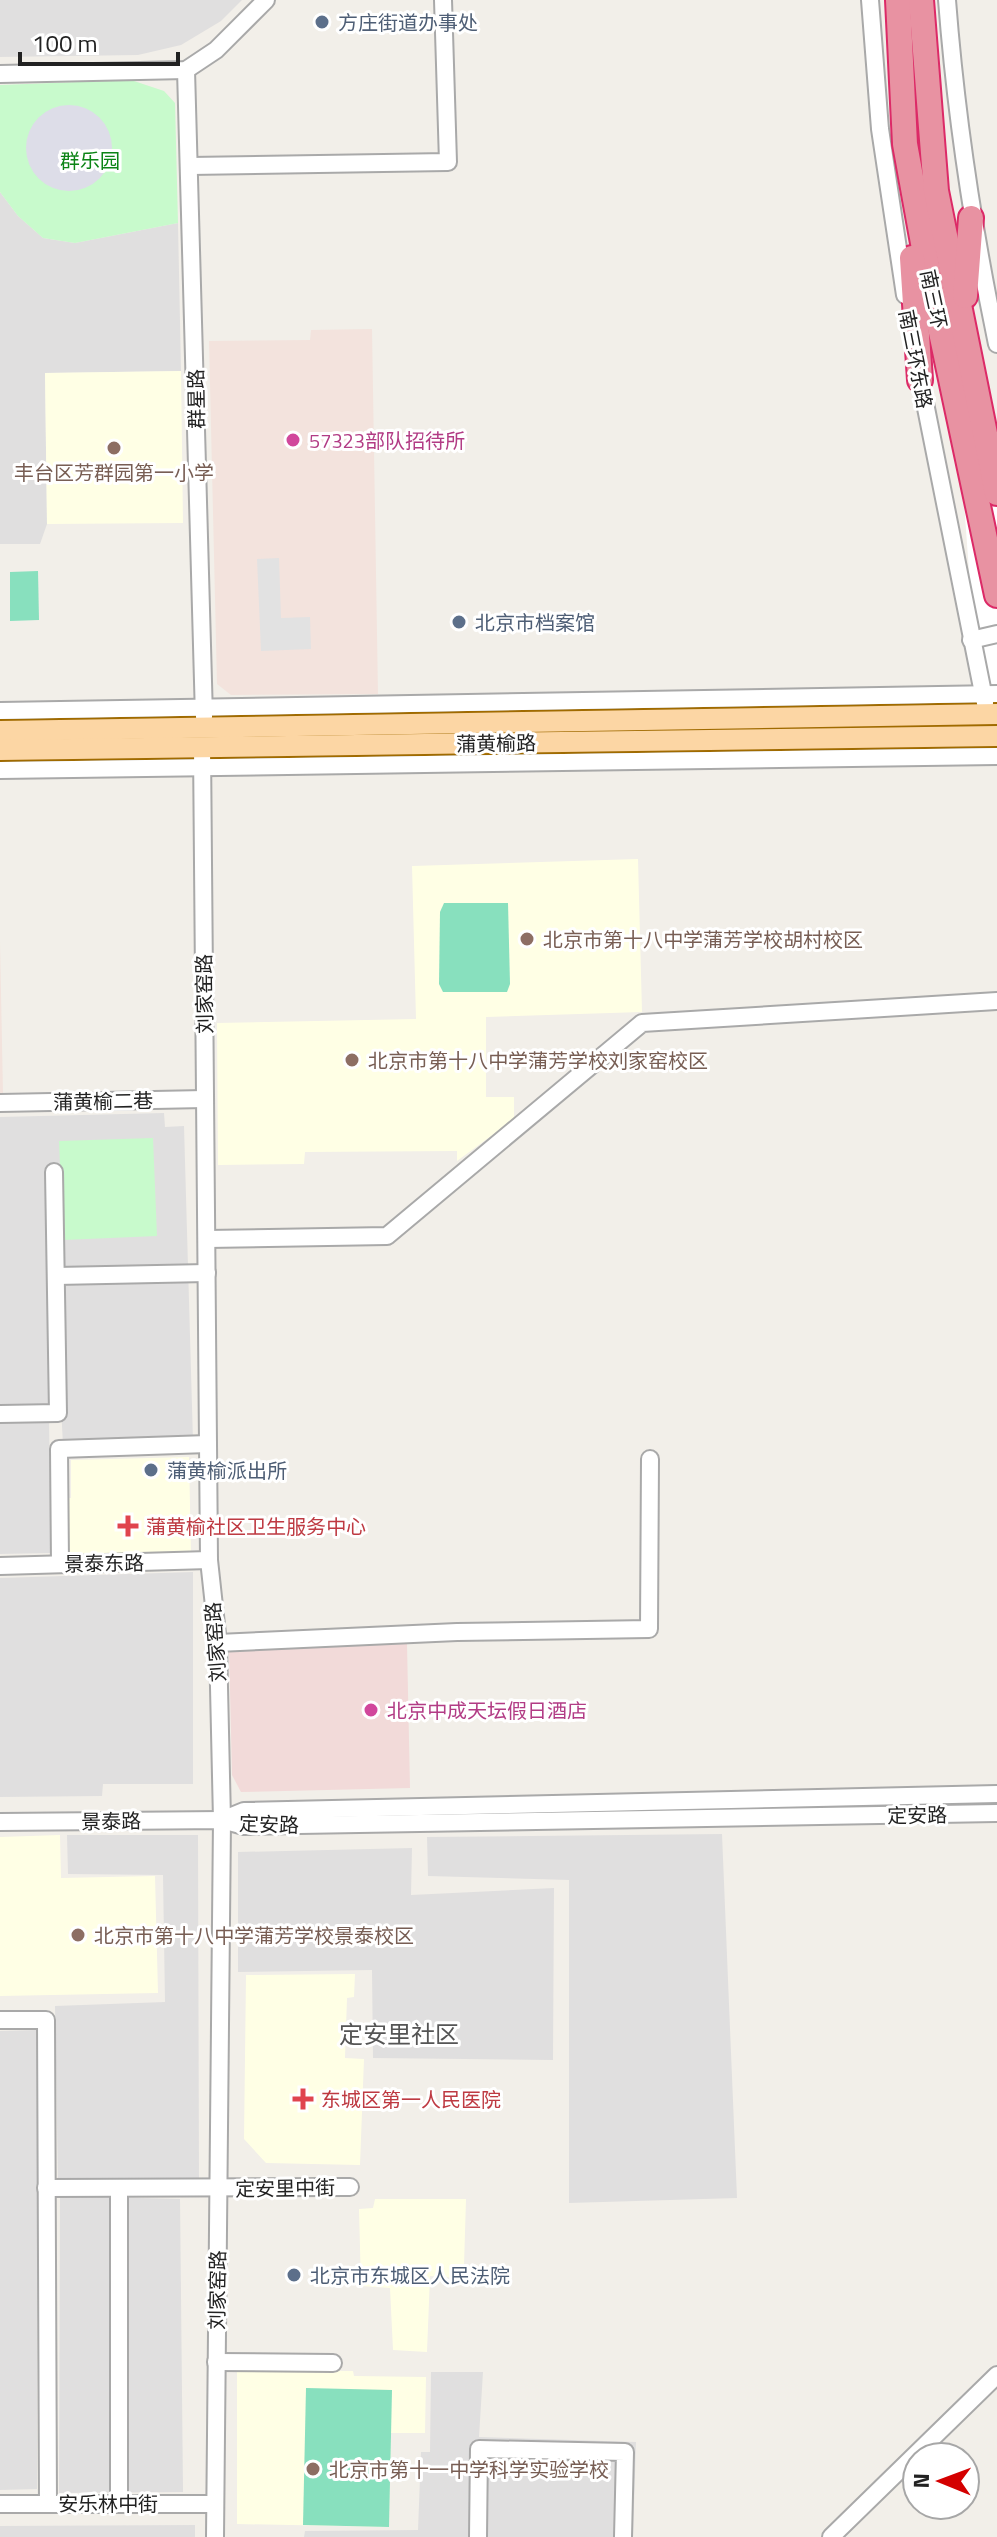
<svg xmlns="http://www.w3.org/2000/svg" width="997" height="2537" font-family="'Titillium Web','Noto Sans SC',sans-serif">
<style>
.residential{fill:#e0dfdf}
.commercial{fill:#f2dad9}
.education{fill:#ffffe5}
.military{fill:#f3e3dd}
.park{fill:#c8facc}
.pitch{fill:#88e0be}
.parking{fill:#e2e2e2}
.plaza{fill:#dddde8}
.pier{fill:#fff}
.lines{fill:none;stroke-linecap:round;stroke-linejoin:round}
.minor-casing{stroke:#a9a9a9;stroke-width:20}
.major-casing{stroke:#a06b00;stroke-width:24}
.highway-casing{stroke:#dc2a67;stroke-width:28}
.minor{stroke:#fff;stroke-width:16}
.major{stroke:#fcd6a4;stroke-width:20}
.highway{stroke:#e892a2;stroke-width:24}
.service-dot{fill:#5c6f8a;stroke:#fff;stroke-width:3}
.hotel-dot{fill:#d1479c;stroke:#fff;stroke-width:3}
.education-dot{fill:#8d6e63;stroke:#fff;stroke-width:3}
.health-dot{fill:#e0444e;stroke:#fff;stroke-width:3}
.labels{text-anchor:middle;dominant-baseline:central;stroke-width:6;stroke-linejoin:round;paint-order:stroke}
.service-label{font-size:20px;fill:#4e5e75;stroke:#fff;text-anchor:start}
.park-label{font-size:20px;fill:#0c8416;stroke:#fff}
.street-label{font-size:20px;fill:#222;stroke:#fff}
.hotel-label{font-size:20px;fill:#b23c85;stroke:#fff;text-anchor:start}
.education-label{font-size:20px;fill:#785e54;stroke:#fff;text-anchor:start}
.health-label{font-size:20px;fill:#be3a42;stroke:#fff;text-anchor:start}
.quarter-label{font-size:24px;fill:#555;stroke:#fff}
</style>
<rect width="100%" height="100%" fill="#f2efe9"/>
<g class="residential">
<polygon points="0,0 242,0 221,21 181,45 138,55 0,57"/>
<polygon points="0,192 18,216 43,238 75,243 178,223 181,371 45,373 47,524 40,544 0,544"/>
<polygon points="164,1113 165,1127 184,1126 193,1441 63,1445 61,1407 0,1409 0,1117"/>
<polygon points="49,1420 51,1553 0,1554 0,1421"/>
<polygon points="193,1572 193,1784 103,1784 102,1796 0,1797 0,1578"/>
<polygon points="722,1834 737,2198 569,2203 569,1880 428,1876 427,1837"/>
<polygon points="67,1835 198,1835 199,2181 58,2182 55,2006 165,2002 163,1875 68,1874"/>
<polygon points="412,1848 411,1895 554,1888 553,2060 373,2058 372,1970 238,1972 238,1852"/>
<polygon points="38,2030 37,2489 0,2490 0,2031"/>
<polygon points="60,2196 180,2199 183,2492 59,2493"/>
<polygon points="431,2372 483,2372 479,2437 636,2442 633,2537 304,2537 305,2531 418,2530 421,2452 430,2452"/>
<polygon points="195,2525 195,2537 0,2537 0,2526"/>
</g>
<polygon class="commercial" points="407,1644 410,1788 241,1792 232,1775 229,1648"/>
<g class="education">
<polygon points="181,371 183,523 47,524 45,373"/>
<polygon points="638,859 642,1012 486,1017 486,1097 514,1097 514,1119 457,1161 457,1151 305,1152 304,1164 218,1165 217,1023 416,1019 412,866"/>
<polygon points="189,1457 191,1554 65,1557 64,1498 71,1498 71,1460"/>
<polygon points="60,1835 61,1878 155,1876 158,1993 0,1996 0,1837"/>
<polygon points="355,1974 354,1997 347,1998 345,2058 364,2059 360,2165 266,2163 244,2139 246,1975"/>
<polygon points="375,2199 466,2199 464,2266 459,2266 457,2278 430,2276 427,2352 393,2350 390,2288 361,2286 359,2209 373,2208"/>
<polygon points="237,2370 353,2371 354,2376 426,2377 425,2433 391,2433 389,2527 237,2524"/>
</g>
<g class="military">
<polygon points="372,329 378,694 231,695 217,684 209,341 310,340 311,330"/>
<polygon points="0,941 3,1094 0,1094"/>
</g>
<g class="park">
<polygon points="131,80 164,91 175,103 178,223 75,243 43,238 18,216 0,192 0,85"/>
<polygon points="153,1138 157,1236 63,1240 59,1141"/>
</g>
<g class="pitch">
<polygon points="38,571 39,620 10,621 10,572"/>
<polygon points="444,903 508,903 510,984 507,992 443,992 439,984 440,912"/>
<polygon points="306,2388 392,2390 389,2527 303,2525"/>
</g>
<polygon class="parking" points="279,558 281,618 310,617 311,649 261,651 257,559"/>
<circle class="plaza" cx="69" cy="148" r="43"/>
<polygon class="pier" points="997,465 997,715 970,585 964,502 957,472"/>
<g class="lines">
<g class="minor-casing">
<g id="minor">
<polyline points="870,0 880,129 905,295"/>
<path d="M 947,0 C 956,117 973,229 997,344"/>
<polyline points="186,70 204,717"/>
<polyline points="0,74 186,70 216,50 266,0"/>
<polyline points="190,166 448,162 443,0"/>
<polyline points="919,373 985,703"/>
<polyline points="971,640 997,634"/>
<polyline points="0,711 997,694"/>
<polyline points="202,747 209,1560 218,1643 222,1820 215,2537"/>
<polyline points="0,770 997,756"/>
<polyline points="0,1103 205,1099"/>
<polyline points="207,1239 387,1236 642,1023 997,1001"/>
<polyline points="56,1276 207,1273"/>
<polyline points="0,1414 58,1413 54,1172"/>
<polyline points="60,1564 59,1449 208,1444"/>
<polyline points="0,1566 209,1560"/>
<polyline points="218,1643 457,1632 649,1629 650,1459"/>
<polyline points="222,1820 244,1811 997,1794"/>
<polyline points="0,1822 222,1820 244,1826 997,1813"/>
<polyline points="0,2020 46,2020 48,2503"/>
<polyline points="46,2188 350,2187"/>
<polyline points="216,2362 333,2363"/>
<polyline points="119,2503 119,2189"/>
<polyline points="0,2504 215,2504"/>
<polyline points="478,2537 479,2449 625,2452 623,2537"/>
<polyline points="831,2537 997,2375"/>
</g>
</g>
<g class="major-casing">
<g id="major">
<polyline points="0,731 997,714"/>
<polyline points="0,750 997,736"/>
</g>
</g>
<g class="highway-casing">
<g id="highway">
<polyline points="898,0 905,144 929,276 997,595"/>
<polyline points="921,0 936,191 997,493"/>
<polyline points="912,258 920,380"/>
<polyline points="965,296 971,218"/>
</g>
</g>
<use href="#minor" class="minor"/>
<use href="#major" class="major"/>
<use href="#highway" class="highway"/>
</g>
<g class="service-dot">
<circle cx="322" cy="22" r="8"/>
<circle cx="459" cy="622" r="8"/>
<circle cx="151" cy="1470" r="8"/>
<circle cx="294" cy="2275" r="8"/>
</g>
<g class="hotel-dot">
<circle cx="293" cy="440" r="8"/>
<circle cx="371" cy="1710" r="8"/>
</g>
<g class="education-dot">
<circle cx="114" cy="448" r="8"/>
<circle cx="527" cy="939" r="8"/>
<circle cx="352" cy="1060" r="8"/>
<circle cx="78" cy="1935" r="8"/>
<circle cx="313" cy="2469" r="8"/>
</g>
<g class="health-dot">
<path d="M124 1514h8v8h8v8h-8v8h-8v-8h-8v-8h8z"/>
<path d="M299 2087h8v8h8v8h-8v8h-8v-8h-8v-8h8z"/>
</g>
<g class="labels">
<g class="service-label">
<text x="338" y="22">方庄街道办事处</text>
<text x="475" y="622">北京市档案馆</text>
<text x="167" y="1470">蒲黄榆派出所</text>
<text x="310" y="2275">北京市东城区人民法院</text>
</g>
<g class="park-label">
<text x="90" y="160">群乐园</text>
</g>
<g class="street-label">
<text transform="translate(934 299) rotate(78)">南三环</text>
<text transform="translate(916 359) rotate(79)">南三环东路</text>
<text transform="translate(196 399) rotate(-91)">群星路</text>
<text transform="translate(496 743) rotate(-1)">蒲黄榆路</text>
<text transform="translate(204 994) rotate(-91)">刘家窑路</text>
<text transform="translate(103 1101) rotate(-1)">蒲黄榆二巷</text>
<text transform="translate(104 1563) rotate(-1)">景泰东路</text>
<text transform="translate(215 1642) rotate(-94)">刘家窑路</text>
<text transform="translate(917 1815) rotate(-1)">定安路</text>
<text transform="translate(111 1821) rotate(-1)">景泰路</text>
<text transform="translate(269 1824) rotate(2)">定安路</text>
<text transform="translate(285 2188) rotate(-1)">定安里中街</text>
<text transform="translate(217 2290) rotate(-89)">刘家窑路</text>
<text x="108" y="2503">安乐林中街</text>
</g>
<g class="hotel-label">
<text x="309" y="440">57323部队招待所</text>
<text x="387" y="1710">北京中成天坛假日酒店</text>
</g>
<g class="education-label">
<text x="114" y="472" text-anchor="middle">丰台区芳群园第一小学</text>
<text x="543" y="939">北京市第十八中学蒲芳学校胡村校区</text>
<text x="368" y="1060">北京市第十八中学蒲芳学校刘家窑校区</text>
<text x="94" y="1935">北京市第十八中学蒲芳学校景泰校区</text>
<text x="329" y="2469">北京市第十一中学科学实验学校</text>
</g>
<g class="health-label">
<text x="146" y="1526">蒲黄榆社区卫生服务中心</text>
<text x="321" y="2099">东城区第一人民医院</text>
</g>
<g class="quarter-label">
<text x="399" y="2034">定安里社区</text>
</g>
</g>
<g transform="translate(941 2481) rotate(271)"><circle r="38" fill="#ffffff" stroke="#a7a7a7" stroke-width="2"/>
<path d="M0-6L14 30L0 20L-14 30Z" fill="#d40000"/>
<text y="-12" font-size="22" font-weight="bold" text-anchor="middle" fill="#222222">N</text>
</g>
<path d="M20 52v12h158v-12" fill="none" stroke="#222222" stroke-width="4"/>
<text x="32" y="52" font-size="24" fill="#222222" stroke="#ffffff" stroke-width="6" paint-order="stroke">100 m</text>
</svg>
